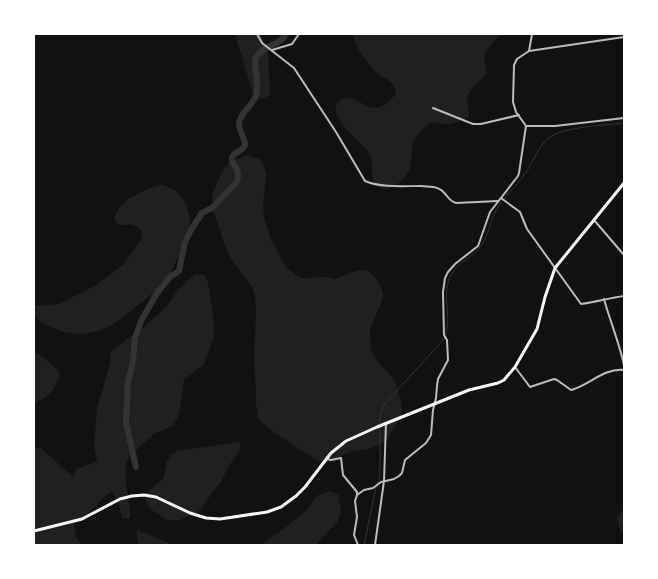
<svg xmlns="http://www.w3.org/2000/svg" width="658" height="579" font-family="Figtree,sans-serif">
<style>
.green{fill:#202020}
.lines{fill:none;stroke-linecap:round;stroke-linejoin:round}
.stream{stroke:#333;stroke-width:1}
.river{stroke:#333;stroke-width:6}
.minor{stroke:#bcbcbc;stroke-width:2}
.primary{stroke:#f5f5f5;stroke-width:3}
</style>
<rect width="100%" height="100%" fill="#111"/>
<g class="green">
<path d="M 235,34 L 261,34 L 268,51 L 270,95 C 266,98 259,100 254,97 Z"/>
<path d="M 352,34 L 501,34 L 485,51 L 484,59 L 487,73 C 482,80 467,91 467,98 C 467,104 469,111 469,117 C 462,120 456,123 449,124 C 442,125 434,120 428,124 C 424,127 414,139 413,143 C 411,150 412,160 410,167 C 408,179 387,197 376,184 C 369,175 375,161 369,152 C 367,150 364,147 362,145 C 354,137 339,123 336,112 C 335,109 336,106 337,103 C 356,86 367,121 388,102 C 391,99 394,97 396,93 C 395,80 383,79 375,71 C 365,60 357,49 352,34 Z"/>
<path d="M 247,155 L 259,159 L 263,163 L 266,174 L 263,206 L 264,216 L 270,238 L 286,267 L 300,278 C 312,278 324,275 335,279 C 346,275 356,269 368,270 C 375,277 384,288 383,298 L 370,330 L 371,350 L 377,361 L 394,379 L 401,401 L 402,413 L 400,418 L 385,442 L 369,449 L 349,452 L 330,462 L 322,463 L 316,460 L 275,433 L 258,419 L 256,403 L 256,392 L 254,360 L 256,311 L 255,295 L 252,287 L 230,258 L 223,241 L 214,212 L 212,194 L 224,168 L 230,162 Z"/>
<path d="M 162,185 C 183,190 192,210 189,230 C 188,241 181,251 176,261 C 173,267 171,274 167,280 C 158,291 147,297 137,306 C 128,313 119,321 108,327 C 84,339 53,334 34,316 L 34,306 L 59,304 L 95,286 L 124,264 L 141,240 L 142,231 C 130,220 130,226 119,225 L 115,221 C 114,202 146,188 162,185 Z"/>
<path d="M 195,274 L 205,275 L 208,283 L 213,314 L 214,338 L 203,365 L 184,380 C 183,388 180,413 177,419 C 173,428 162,430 154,434 C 152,436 130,455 129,457 C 120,473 131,501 130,518 L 122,518 L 119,504 L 112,491 L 104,497 L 90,512 L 74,525 L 76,537 L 82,545 L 34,545 L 34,448 L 41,448 L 73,477 L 77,469 L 93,463 L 97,463 L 94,447 L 97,409 L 110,363 L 111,351 L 145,326 L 166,307 L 178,290 Z"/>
<path d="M 34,352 L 36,352 L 58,370 L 60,374 C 55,388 50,398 35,402 L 34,401 Z"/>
<polygon points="239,442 241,445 240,450 228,467 222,480 198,512 180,520 166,520 149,508 145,499 146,493 163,479 167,461 170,456 177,451 189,449"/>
<polygon points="331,491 338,495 341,510 338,521 316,545 260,545 281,531 306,511 318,495"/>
<polygon points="624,509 624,534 620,530 617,518"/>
<polygon points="137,530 174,545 139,545 137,540"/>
</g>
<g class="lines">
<g class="stream">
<path d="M 380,424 L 380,414 L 384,405 L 444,339 C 453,320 442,298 449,279 C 455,263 474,258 482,244 C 489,234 490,221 496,211 C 503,197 516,187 524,175 C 534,162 539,141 555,134 C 571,127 605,125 624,123"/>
<polyline points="377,484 380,475 380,427"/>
<polyline points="364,545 376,487"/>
</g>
<path class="river" d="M 136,467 L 126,423 L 128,382 L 133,361 L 135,338 L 141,321 L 157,293 L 170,277 L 179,271 L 185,242 L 191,230 L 202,213 L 212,208 L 237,182 C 238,177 239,173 237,169 C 235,165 231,162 232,158 C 234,151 243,152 245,145 C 245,137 239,132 239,124 C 239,113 253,106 256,95 C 260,84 253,67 256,58 C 261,45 285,44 285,34"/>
<g class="minor">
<path d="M 257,34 L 262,43 L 294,68 L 336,132 L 365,181 C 381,188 404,186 421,186 C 426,187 432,186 437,188 C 446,190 447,201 456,203 L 498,201"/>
<polyline points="272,50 292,44 299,34"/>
<polyline points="529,51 532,34"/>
<polyline points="433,108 473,124 481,124 519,115"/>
<polyline points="526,126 555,126 624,118"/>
<path d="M 501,198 L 520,212 L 527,229 L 581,304 C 596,302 609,298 624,296"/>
<polyline points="594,220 624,255"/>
<path d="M 604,299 C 610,321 619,342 624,365"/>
<path d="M 515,367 L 530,387 L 554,379 L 557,380 L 571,390 C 590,385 603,368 624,370"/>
<polyline points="327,459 331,460 341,458 343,475 357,492 357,495 355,501 357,517 354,535 358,545"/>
<polyline points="357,495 364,490 373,488 381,482 394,479 399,476 402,473 405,460 426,443 431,435 433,410 436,398 437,386 438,379 448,360 447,340 444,335 443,292 445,278 448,272 455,264 478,246 490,212 518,176 519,173 526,126 516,112 513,102 514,65 517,59 529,51 624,37"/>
<polyline points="375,545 384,481 386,423"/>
</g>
<polyline class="primary" points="34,531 82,519 120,499 132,496 144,495 156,497 190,513 206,518 220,519 267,512 281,507 296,496 305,487 331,453 346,441 377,427 469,390 498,383 504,380 515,367 537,329 545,297 555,268 624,183"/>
</g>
<rect width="658" height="579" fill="none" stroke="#ffffff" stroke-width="70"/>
</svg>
